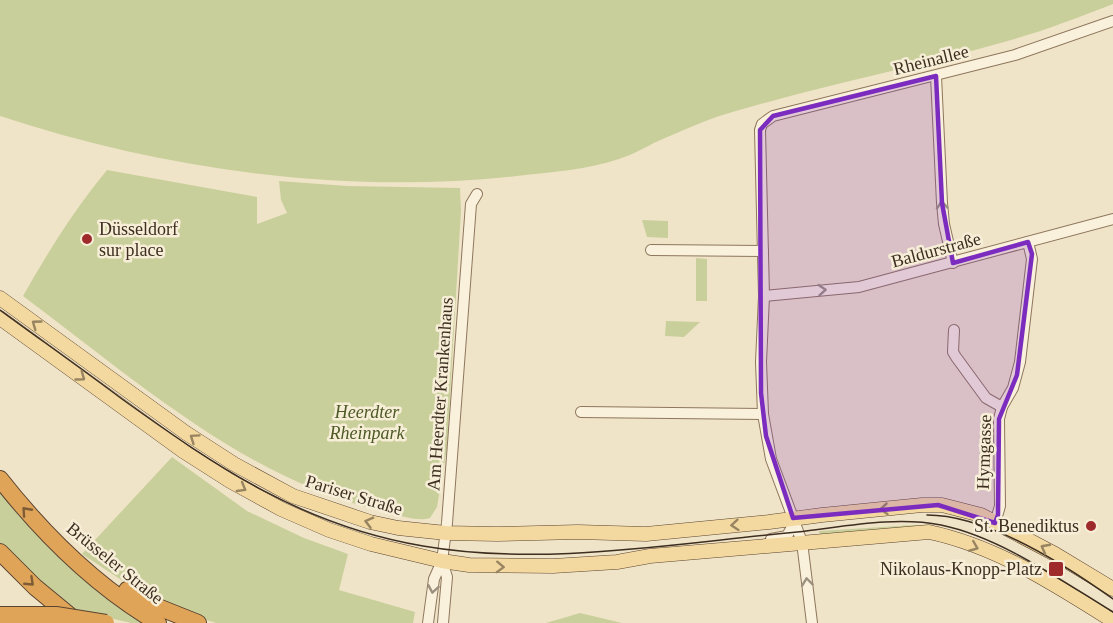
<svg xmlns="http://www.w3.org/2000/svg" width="1113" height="623" viewBox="0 0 1113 623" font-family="'Times New Roman',serif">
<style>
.green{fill:#c9cf9b}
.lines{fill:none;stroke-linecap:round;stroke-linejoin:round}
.minor-casing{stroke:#8d765c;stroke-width:12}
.major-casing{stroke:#5b4430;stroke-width:15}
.highway-casing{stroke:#5b4430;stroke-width:18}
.minor{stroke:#faf1dc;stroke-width:10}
.major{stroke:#f3d9a0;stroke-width:14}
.highway{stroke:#e0a458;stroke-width:16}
.tram{stroke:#3d2e20;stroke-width:1.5}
.highway-bridge-casing{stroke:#5b4430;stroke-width:18;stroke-linecap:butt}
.highway-bridge{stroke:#e0a458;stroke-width:16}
.oneway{stroke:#9c907e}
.oneway2{stroke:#988460}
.oneway3{stroke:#7e5d36}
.marked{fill:#7b2cbf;fill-opacity:0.2;stroke:#7b2cbf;stroke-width:4.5;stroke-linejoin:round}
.poi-dot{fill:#9e2a2b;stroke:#f7eed8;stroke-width:2}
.labels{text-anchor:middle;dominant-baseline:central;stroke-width:5;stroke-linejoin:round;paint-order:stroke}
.street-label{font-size:18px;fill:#3d2e20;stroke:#f7eed8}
.poi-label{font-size:18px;fill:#3d2e20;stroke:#f7eed8;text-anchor:end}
.park-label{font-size:18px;font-style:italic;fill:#4d5a26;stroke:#f7eed8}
</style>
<rect width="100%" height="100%" fill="#f0e4c8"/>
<g class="green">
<path d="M 0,0 L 1113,0 L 1113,4 C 1077,18 1041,32 1004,42 C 916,67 825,85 736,111 C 709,118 682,131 656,142 C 644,148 632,155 619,159 C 586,170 551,172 517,176 C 345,195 164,170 0,116 Z"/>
<path d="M 107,170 L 257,197 L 257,224 L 287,213 L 281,200 L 279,181 L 347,186 L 460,188 L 461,211 L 447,447 L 437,507 L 430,518 C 417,522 399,515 386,512 C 249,482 133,378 23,296 C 48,252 74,210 107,170 Z"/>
<path d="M 642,220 L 668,221 L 668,238 L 647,237 Z"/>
<path d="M 696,258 L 707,259 L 707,301 L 696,301 Z"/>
<path d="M 666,321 L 700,322 L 684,337 L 665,336 Z"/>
<path d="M 172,457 L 247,511 L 304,538 L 348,554 L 339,590 L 415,612 L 413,623 L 216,623 L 178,611 L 138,591 L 82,554 Z"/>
<path d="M 0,492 L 20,517 L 73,569 L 144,623 L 131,623 L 67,608 L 0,544 Z"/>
<path d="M 913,525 L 941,528 L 964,534 L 963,538 L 923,526 L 820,536 L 819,531 Z"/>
<path d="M 580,613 L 622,623 L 546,623 Z"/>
</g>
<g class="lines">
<defs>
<g id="minor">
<path d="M 936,76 L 942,203 L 944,224 L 953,263"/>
<path d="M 651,250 L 763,251"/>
<path d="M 764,296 L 859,287 L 1113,219"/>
<path d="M 954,330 L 953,352 L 956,357 L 986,398 L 1002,407"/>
<path d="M 581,412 L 763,414"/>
<path d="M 995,523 L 1000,506 L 999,419 L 1002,407 L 1013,388 L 1020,362 L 1032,259 L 1028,242"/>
<path d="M 771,539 L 787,536 L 792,527 L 793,519"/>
<path d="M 442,561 L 447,577 L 443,623"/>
<path d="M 428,623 L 434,579 L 442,561 L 447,523 L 471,204 L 477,194"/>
<path d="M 812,623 L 802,542 L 771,459 L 763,414 L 761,362 L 764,296 L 760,130 L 762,124 L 773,116 L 1015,55 L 1113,21"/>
</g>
<g id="major">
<path d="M 0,298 L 186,433 L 234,464 L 293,496 L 370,522 L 398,528 L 446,533 L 497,534 L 578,532 L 646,534 L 769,522 L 822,515 L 922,505 L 942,505 L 981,515 L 1055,554 L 1113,589"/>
<path d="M 0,318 L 183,451 L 230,481 L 281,509 L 329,530 L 371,544 L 442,561 L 469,565 L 553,566 L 617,562 L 650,556 L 929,532 C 996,546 1056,585 1113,621"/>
</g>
<g id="highway">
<path d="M 0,479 C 44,535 97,587 158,623"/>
<path d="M 0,552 L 35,587 L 75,620"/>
<path d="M 127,590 L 158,607 L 198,623"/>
</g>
</defs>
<use href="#minor" class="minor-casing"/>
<use href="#major" class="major-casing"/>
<use href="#highway" class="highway-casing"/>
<use href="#minor" class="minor"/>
<use href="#major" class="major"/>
<use href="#highway" class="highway"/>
<g class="tram">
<path d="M 0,310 C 41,340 82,369 122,399 C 218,468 304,526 423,546 C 543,567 676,543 797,532 C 843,527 894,516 941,525 C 1000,537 1062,581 1113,612"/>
<path d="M 927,515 C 988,515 1064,564 1113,599"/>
</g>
<defs>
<path id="highway-bridge" d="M 0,615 L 56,615 L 106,623"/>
</defs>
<use href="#highway-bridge" class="highway-bridge-casing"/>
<use href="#highway-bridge" class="highway-bridge"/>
</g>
<defs><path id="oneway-chevron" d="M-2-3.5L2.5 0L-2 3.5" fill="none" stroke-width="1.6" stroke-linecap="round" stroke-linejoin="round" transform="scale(1.5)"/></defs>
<g class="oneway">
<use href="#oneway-chevron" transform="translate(942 205) rotate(-94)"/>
<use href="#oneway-chevron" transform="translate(822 290) rotate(-5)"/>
<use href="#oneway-chevron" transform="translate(807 582) rotate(-97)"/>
<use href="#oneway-chevron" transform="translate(433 589) rotate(100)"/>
</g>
<g class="oneway2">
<use href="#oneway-chevron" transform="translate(36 324) rotate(-144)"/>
<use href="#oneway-chevron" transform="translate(81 377) rotate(36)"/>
<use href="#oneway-chevron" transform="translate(194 438) rotate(-145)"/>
<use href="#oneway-chevron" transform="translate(242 488) rotate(30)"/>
<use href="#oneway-chevron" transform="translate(884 509) rotate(175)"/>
<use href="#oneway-chevron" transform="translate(369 522) rotate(-165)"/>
<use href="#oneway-chevron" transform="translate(735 525) rotate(175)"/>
<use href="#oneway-chevron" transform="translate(974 547) rotate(22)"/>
<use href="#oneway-chevron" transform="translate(1045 548) rotate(-152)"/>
<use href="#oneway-chevron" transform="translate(500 567) rotate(2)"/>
</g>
<g class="oneway3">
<use href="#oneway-chevron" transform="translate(26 511) rotate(-132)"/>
<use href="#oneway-chevron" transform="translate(30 582) rotate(43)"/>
</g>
<path class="marked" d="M 936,76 L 942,203 L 953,263 L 1028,242 L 1032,254 L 1017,375 L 999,419 L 998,515 L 995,523 L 938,505 L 793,518 L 766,436 L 761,393 L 760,130 L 773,116 Z"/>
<g class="poi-dot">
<circle cx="87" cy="239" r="6"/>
<circle cx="1091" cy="526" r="6"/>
<rect x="1048" y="561" width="16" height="16" rx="3"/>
</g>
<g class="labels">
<g class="street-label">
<text transform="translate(931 60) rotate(-14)">Rheinallee</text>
<text transform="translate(936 250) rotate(-15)">Baldurstraße</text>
<text transform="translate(440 394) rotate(-86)">Am Heerdter Krankenhaus</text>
<text transform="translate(984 452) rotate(-88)">Hymgasse</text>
<text transform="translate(354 495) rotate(17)">Pariser Straße</text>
<text transform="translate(115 563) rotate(39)">Brüsseler Straße</text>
</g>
<g class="poi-label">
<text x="99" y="229" text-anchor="start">Düsseldorf<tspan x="99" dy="21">sur place</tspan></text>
<text x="1079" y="526">St. Benediktus</text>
<text x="1042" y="569">Nikolaus-Knopp-Platz</text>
</g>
<g class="park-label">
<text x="367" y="412">Heerdter<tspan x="367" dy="21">Rheinpark</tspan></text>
</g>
</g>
</svg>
